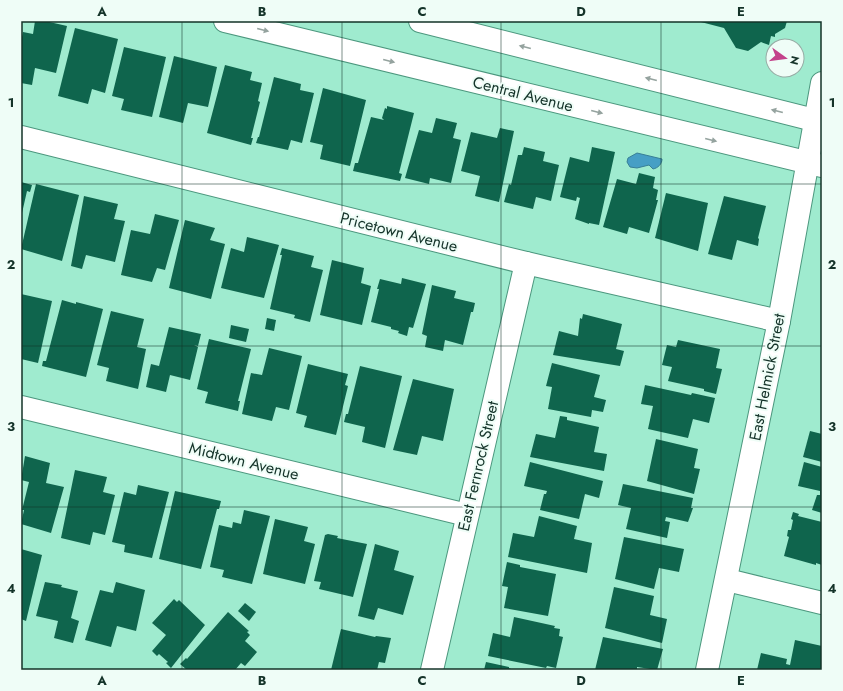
<svg xmlns="http://www.w3.org/2000/svg" width="843" height="691" viewBox="0 0 843 691" font-family="Jost,sans-serif">
<style>
.water{fill:#469fc5;stroke:#377f96}
.building{fill:#0f654d}
.lines{fill:none;stroke-linecap:round;stroke-linejoin:round}
.minor-casing{stroke:#4c977e;stroke-width:24}
.major-casing{stroke:#4c977e;stroke-width:24}
.minor{stroke:#fff;stroke-width:22}
.major{stroke:#fff;stroke-width:22}
.oneway{fill:#95a39f}
.grid{fill:none;stroke:#143329;stroke-width:1;stroke-opacity:0.55}
.labels{text-anchor:middle;dominant-baseline:central;stroke-width:4;stroke-linejoin:round;paint-order:stroke}
.street-label{font-size:16px;fill:#143329;stroke:#effdf7}
.neatline{fill:none;stroke:#143329;stroke-width:1.5}
.grid-label{font-size:13px;text-anchor:middle;font-weight:bold;fill:#143329}
</style>
<rect width="100%" height="100%" fill="#9febcf"/>
<path class="water" d="M 637,153 L 662,159 C 662,164 658,168 653,169 L 649,165 L 637,168 L 630,167 L 627,162 L 628,158 Z"/>
<g class="building">
<path d="M 35,21 L 45,21 L 67,26 L 56,73 L 35,68 L 32,85 L 21,83 L 21,42 L 23,32 L 33,34 Z"/>
<path d="M 697,21 L 787,21 L 785,28 L 775,34 L 775,37 L 771,36 L 769,45 L 761,42 L 748,51 L 736,48 L 724,28 Z"/>
<path d="M 75,28 L 118,39 L 105,93 L 92,89 L 88,104 L 58,96 Z"/>
<path d="M 124,47 L 166,57 L 152,117 L 121,110 L 124,99 L 112,96 Z"/>
<path d="M 174,56 L 217,67 L 208,107 L 188,103 L 183,123 L 159,117 Z"/>
<path d="M 225,65 L 252,72 L 250,80 L 262,83 L 258,101 L 260,102 L 251,138 L 253,138 L 251,145 L 207,133 Z"/>
<path d="M 274,77 L 301,84 L 300,90 L 314,93 L 302,143 L 291,140 L 288,150 L 256,143 L 258,137 L 259,137 Z"/>
<path d="M 323,88 L 366,100 L 350,166 L 320,159 L 323,145 L 310,142 Z"/>
<path d="M 387,106 L 414,113 L 399,173 L 402,174 L 400,181 L 353,171 L 355,163 L 358,163 L 371,117 L 384,120 L 382,118 L 385,108 L 387,109 Z"/>
<path d="M 436,118 L 457,123 L 453,138 L 461,140 L 451,183 L 430,178 L 429,184 L 405,178 L 419,130 L 432,133 Z"/>
<path d="M 500,128 L 514,131 L 499,202 L 475,196 L 480,176 L 461,171 L 471,132 L 497,138 Z"/>
<path d="M 524,147 L 545,152 L 543,161 L 559,165 L 551,201 L 536,197 L 533,209 L 504,202 L 509,184 L 511,185 L 518,155 L 522,155 Z"/>
<path d="M 592,147 L 615,152 L 599,225 L 589,223 L 589,224 L 575,219 L 580,198 L 577,197 L 576,201 L 560,197 L 570,157 L 589,162 Z"/>
<path d="M 639,173 L 655,177 L 653,188 L 658,190 L 656,200 L 658,200 L 649,233 L 629,227 L 627,234 L 603,227 L 617,179 L 636,184 Z"/>
<path d="M 21,182 L 32,185 L 30,192 L 27,191 L 22,213 Z"/>
<path d="M 36,184 L 79,195 L 62,261 L 21,249 Z"/>
<path d="M 666,193 L 708,203 L 698,251 L 655,238 Z"/>
<path d="M 84,196 L 118,204 L 114,219 L 125,221 L 115,262 L 86,255 L 82,269 L 71,266 Z"/>
<path d="M 724,196 L 766,206 L 758,238 L 759,239 L 758,246 L 737,240 L 732,260 L 708,254 Z"/>
<path d="M 155,214 L 179,220 L 165,270 L 157,268 L 152,282 L 121,275 L 131,230 L 150,234 Z"/>
<path d="M 185,220 L 215,228 L 210,240 L 225,244 L 211,299 L 169,288 Z"/>
<path d="M 247,237 L 279,245 L 264,298 L 221,288 L 231,248 L 244,252 Z"/>
<path d="M 282,248 L 314,256 L 311,267 L 323,270 L 310,322 L 294,318 L 295,315 L 270,309 L 282,255 L 280,255 Z"/>
<path d="M 332,260 L 364,268 L 361,283 L 371,286 L 362,325 L 320,315 Z"/>
<path d="M 402,278 L 426,284 L 413,328 L 409,327 L 407,336 L 398,333 L 399,331 L 391,329 L 391,327 L 371,322 L 379,289 L 377,289 L 380,279 L 401,284 Z"/>
<path d="M 432,285 L 456,291 L 454,298 L 475,303 L 473,312 L 471,312 L 463,345 L 445,340 L 443,351 L 425,347 L 427,336 L 422,334 Z"/>
<path d="M 21,294 L 52,301 L 38,363 L 21,359 Z"/>
<path d="M 62,300 L 76,304 L 76,302 L 103,309 L 86,377 L 42,366 L 43,361 L 46,361 Z"/>
<path d="M 111,311 L 144,319 L 137,347 L 146,349 L 138,389 L 106,381 L 109,368 L 97,365 Z"/>
<path d="M 583,314 L 622,324 L 616,349 L 624,351 L 620,366 L 553,355 L 559,331 L 578,336 L 580,318 L 582,319 Z"/>
<path d="M 267,318 L 276,320 L 274,331 L 265,329 Z"/>
<path d="M 231,325 L 249,329 L 246,342 L 229,338 Z"/>
<path d="M 169,327 L 201,334 L 198,346 L 194,345 L 198,347 L 190,380 L 170,375 L 166,392 L 146,387 L 151,364 L 159,366 Z"/>
<path d="M 209,339 L 251,349 L 238,401 L 240,401 L 238,411 L 205,403 L 208,392 L 197,389 Z"/>
<path d="M 678,340 L 720,349 L 716,368 L 722,369 L 716,394 L 704,391 L 704,389 L 668,381 L 672,367 L 662,365 L 667,345 L 676,347 Z"/>
<path d="M 269,348 L 302,356 L 289,410 L 276,407 L 272,421 L 242,414 L 251,373 L 262,375 Z"/>
<path d="M 552,363 L 600,375 L 594,397 L 606,400 L 603,412 L 592,410 L 591,417 L 548,409 L 552,387 L 546,386 Z"/>
<path d="M 308,364 L 348,374 L 345,385 L 348,386 L 336,435 L 304,427 L 307,416 L 296,413 Z"/>
<path d="M 360,366 L 402,376 L 385,448 L 362,442 L 365,427 L 344,422 L 346,414 L 348,414 Z"/>
<path d="M 413,379 L 454,389 L 443,441 L 422,436 L 417,455 L 393,450 Z"/>
<path d="M 645,385 L 691,395 L 692,393 L 715,398 L 709,423 L 693,419 L 688,438 L 648,429 L 653,406 L 641,404 Z"/>
<path d="M 560,416 L 567,417 L 567,420 L 599,427 L 594,452 L 607,454 L 604,471 L 530,457 L 536,434 L 555,438 Z"/>
<path d="M 810,431 L 822,434 L 822,462 L 803,457 Z"/>
<path d="M 656,439 L 698,449 L 694,468 L 700,469 L 694,494 L 647,481 Z"/>
<path d="M 25,456 L 50,463 L 46,483 L 64,487 L 51,533 L 21,524 L 24,510 L 22,510 L 29,482 L 21,480 Z"/>
<path d="M 530,462 L 603,481 L 599,498 L 585,494 L 579,519 L 540,510 L 544,494 L 546,494 L 547,491 L 524,486 Z"/>
<path d="M 804,462 L 822,467 L 822,513 L 812,510 L 817,495 L 820,495 L 820,491 L 798,486 Z"/>
<path d="M 75,470 L 107,477 L 103,492 L 115,495 L 105,535 L 93,532 L 90,545 L 61,538 Z"/>
<path d="M 623,484 L 693,498 L 691,508 L 693,508 L 688,522 L 666,517 L 665,521 L 670,522 L 667,538 L 626,529 L 631,508 L 618,505 Z"/>
<path d="M 138,485 L 169,492 L 152,558 L 124,552 L 125,545 L 112,542 L 124,492 L 136,495 Z"/>
<path d="M 175,491 L 221,501 L 219,509 L 217,509 L 201,569 L 159,559 Z"/>
<path d="M 244,510 L 270,516 L 252,584 L 222,577 L 224,570 L 210,567 L 219,525 L 232,528 L 233,522 L 241,524 Z"/>
<path d="M 793,512 L 799,514 L 798,516 L 822,522 L 822,565 L 816,563 L 816,565 L 784,556 L 789,537 L 787,536 L 788,530 L 791,530 L 793,520 L 791,519 Z"/>
<path d="M 539,516 L 577,526 L 574,539 L 592,543 L 587,573 L 508,557 L 513,533 L 534,537 Z"/>
<path d="M 275,519 L 308,527 L 304,541 L 315,544 L 305,584 L 263,574 Z"/>
<path d="M 328,534 L 338,536 L 337,538 L 367,544 L 353,597 L 319,589 L 321,582 L 314,581 L 325,535 Z"/>
<path d="M 624,537 L 684,549 L 679,572 L 659,568 L 654,589 L 615,579 Z"/>
<path d="M 375,544 L 399,551 L 394,570 L 414,576 L 403,615 L 378,608 L 374,620 L 358,616 Z"/>
<path d="M 21,549 L 42,555 L 26,621 L 21,619 Z"/>
<path d="M 507,562 L 520,565 L 520,567 L 556,574 L 548,616 L 504,608 L 508,587 L 502,586 Z"/>
<path d="M 45,582 L 62,585 L 61,587 L 78,591 L 71,618 L 79,621 L 73,643 L 54,638 L 58,621 L 36,616 Z"/>
<path d="M 116,582 L 145,590 L 136,631 L 117,626 L 111,647 L 85,640 L 100,590 L 113,593 Z"/>
<path d="M 614,587 L 654,596 L 650,615 L 667,619 L 662,643 L 605,628 Z"/>
<path d="M 174,599 L 177,602 L 179,600 L 205,625 L 171,668 L 166,663 L 168,662 L 159,654 L 157,656 L 152,651 L 166,635 L 152,623 Z"/>
<path d="M 245,603 L 256,612 L 249,621 L 238,611 Z"/>
<path d="M 228,612 L 249,631 L 247,632 L 250,635 L 245,641 L 257,652 L 245,666 L 241,663 L 235,670 L 187,670 L 180,664 L 186,658 L 187,659 Z"/>
<path d="M 514,617 L 555,626 L 554,628 L 560,629 L 559,636 L 563,637 L 556,668 L 547,666 L 546,668 L 488,656 L 493,633 L 510,637 Z"/>
<path d="M 341,629 L 375,637 L 376,636 L 391,638 L 385,663 L 379,662 L 377,670 L 331,670 Z"/>
<path d="M 603,637 L 663,649 L 657,670 L 637,667 L 637,670 L 595,670 Z"/>
<path d="M 795,640 L 822,646 L 822,670 L 757,670 L 761,653 L 787,659 L 786,664 L 790,665 Z"/>
<path d="M 486,662 L 509,667 L 509,668 L 513,670 L 484,670 Z"/>
</g>
<g class="lines">
<defs>
<g id="minor">
<path d="M 21,137 L 526,263 L 779,321"/>
<path d="M 21,407 L 467,515"/>
<path d="M 727,580 L 822,603"/>
<path d="M 432,670 L 526,263"/>
<path d="M 707,670 L 779,321 L 822,83"/>
</g>
<g id="major">
<path d="M 225,21 L 822,166"/>
<path d="M 420,21 L 822,122"/>
</g>
</defs>
<use href="#minor" class="minor-casing"/>
<use href="#major" class="major-casing"/>
<use href="#minor" class="minor"/>
<use href="#major" class="major"/>
</g>
<defs><path id="oneway-solid" d="M-6-.8H1V-3.2L6.5 0L1 3.2V.8H-6Z"/></defs>
<g class="oneway">
<use href="#oneway-solid" transform="translate(263 30) rotate(14)"/>
<use href="#oneway-solid" transform="translate(525 47) rotate(-166)"/>
<use href="#oneway-solid" transform="translate(389 61) rotate(14)"/>
<use href="#oneway-solid" transform="translate(651 79) rotate(-166)"/>
<use href="#oneway-solid" transform="translate(777 111) rotate(-166)"/>
<use href="#oneway-solid" transform="translate(597 112) rotate(14)"/>
<use href="#oneway-solid" transform="translate(711 140) rotate(14)"/>
</g>
<path class="grid" d="M 182,21 L 182,670M 342,21 L 342,670M 501,21 L 501,670M 661,21 L 661,670M 21,184 L 822,184M 21,346 L 822,346M 21,507 L 822,507"/>
<g class="labels">
<g class="street-label">
<text transform="translate(523 94) rotate(14)">Central Avenue</text>
<text transform="translate(399 232) rotate(14)">Pricetown Avenue</text>
<text transform="translate(767 377) rotate(-79)">East Helmick Street</text>
<text transform="translate(244 461) rotate(14)">Midtown Avenue</text>
<text transform="translate(478 466) rotate(-77)">East Fernrock Street</text>
</g>
</g>
<rect width="843" height="691" fill="none" stroke="#effdf7" stroke-width="44"/>
<g transform="translate(785 58) rotate(104)"><circle r="19" fill="#effdf7" stroke="#97aca5"/>
<path d="M0-3L7 15L0 10L-7 15Z" fill="#c3428b"/>
<text y="-6" font-size="11" font-weight="bold" text-anchor="middle" fill="#143329">N</text>
</g>
<rect x="22" y="22" width="799" height="647" class="neatline"/>
<g class="grid-label">
<text x="102" y="16">A</text>
<text x="262" y="16">B</text>
<text x="422" y="16">C</text>
<text x="581" y="16">D</text>
<text x="741" y="16">E</text>
<text x="11" y="107">1</text>
<text x="832" y="107">1</text>
<text x="11" y="269">2</text>
<text x="832" y="269">2</text>
<text x="11" y="431">3</text>
<text x="832" y="431">3</text>
<text x="11" y="593">4</text>
<text x="832" y="593">4</text>
<text x="102" y="685">A</text>
<text x="262" y="685">B</text>
<text x="422" y="685">C</text>
<text x="581" y="685">D</text>
<text x="741" y="685">E</text>
</g>
</svg>
